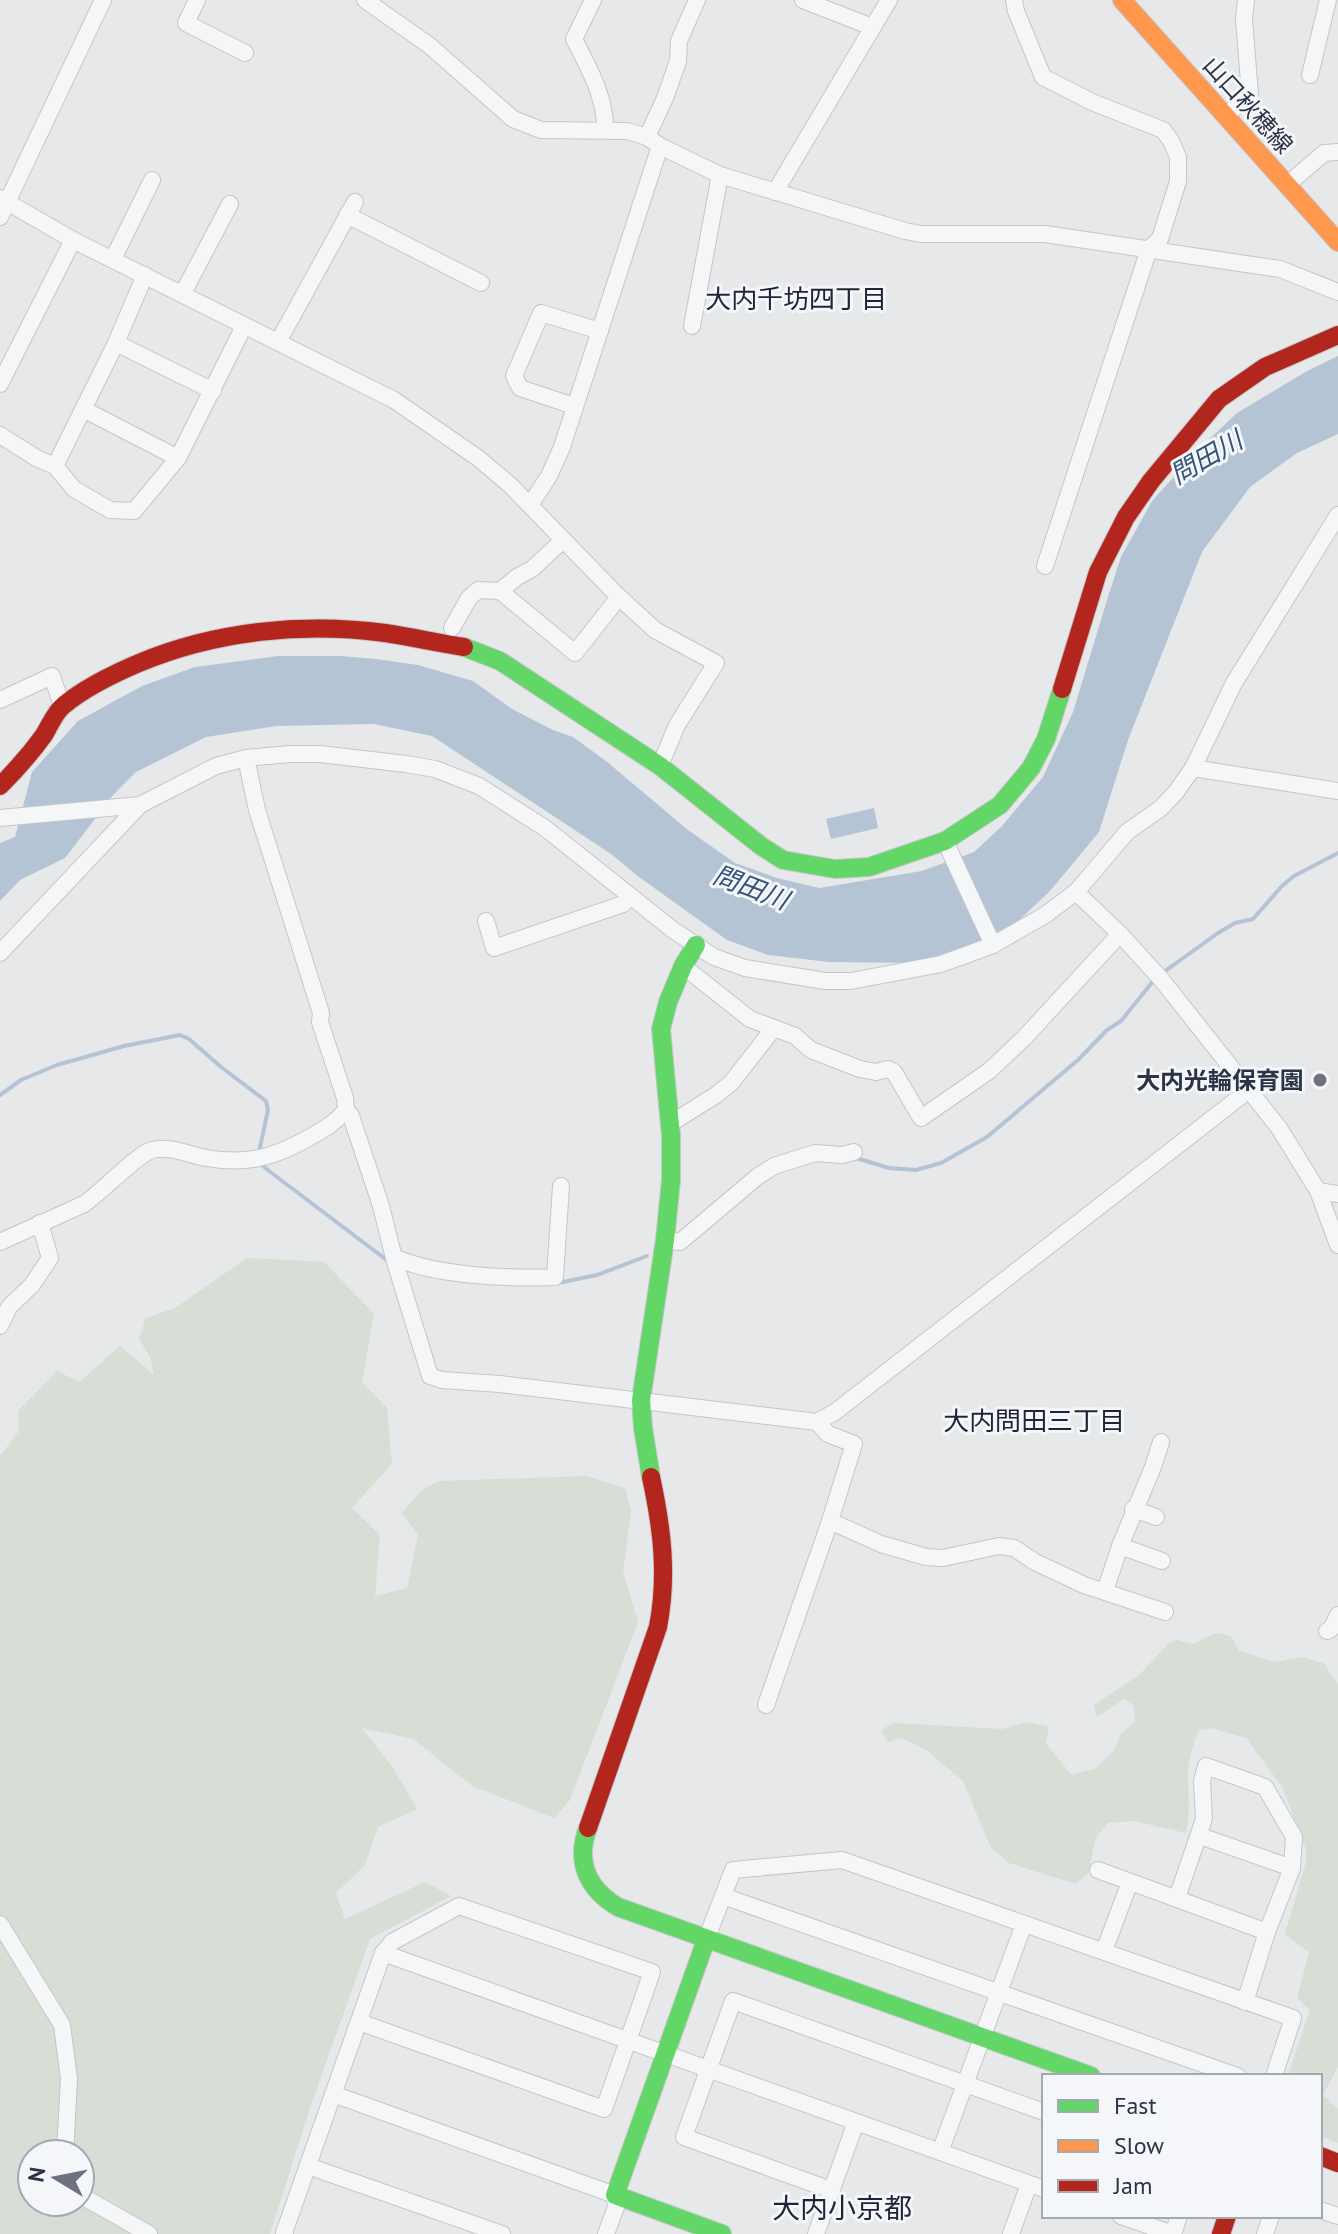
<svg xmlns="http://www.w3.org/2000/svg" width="1338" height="2234" viewBox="0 0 1338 2234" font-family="'PT Sans','Noto Sans JP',sans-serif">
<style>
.green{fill:#d6ded6;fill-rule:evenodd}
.water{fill:#b4c4d5}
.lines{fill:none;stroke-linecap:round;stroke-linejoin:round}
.stream{stroke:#b4c4d5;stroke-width:4}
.street-casing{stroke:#c4c6c8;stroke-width:18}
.fast-casing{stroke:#c4c6c8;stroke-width:20}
.slow-casing{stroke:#c4c6c8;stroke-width:20}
.jam-casing{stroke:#c4c6c8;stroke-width:20}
.street{stroke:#f5f6f7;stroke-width:16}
.fast{stroke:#63d668;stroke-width:18}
.slow{stroke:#ff974d;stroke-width:18}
.jam{stroke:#b3261e;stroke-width:18}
.poi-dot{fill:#6c737f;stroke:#f4f6f9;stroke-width:3}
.labels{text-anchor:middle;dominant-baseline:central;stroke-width:6;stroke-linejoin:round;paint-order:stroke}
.street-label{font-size:24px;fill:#2b3445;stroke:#f4f6f9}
.poi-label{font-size:24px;font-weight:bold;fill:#2b3445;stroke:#f4f6f9;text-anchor:end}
.neighbourhood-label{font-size:26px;fill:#1d2536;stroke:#f4f6f9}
.water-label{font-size:26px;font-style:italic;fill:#34527a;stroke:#f4f6f9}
.quarter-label{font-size:28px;fill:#1d2536;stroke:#f4f6f9}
</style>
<rect width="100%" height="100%" fill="#e6e8ea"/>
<g class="green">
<path d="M 247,1258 L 324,1262 L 374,1314 L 362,1382 L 387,1408 L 392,1464 L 352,1508 L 380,1535 L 375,1596 L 407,1588 L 418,1535 L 402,1513 L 421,1491 L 438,1481 L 587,1476 L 625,1488 L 631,1511 L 623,1572 L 638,1622 L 570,1800 L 554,1818 L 472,1786 L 413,1739 L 362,1728 L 393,1768 L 417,1809 L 378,1827 L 365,1865 L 336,1893 L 345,1919 L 425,1882 L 451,1896 L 370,1939 L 311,2105 L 270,2234 L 0,2234 L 0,1456 L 19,1431 L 18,1411 L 57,1371 L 79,1382 L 120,1346 L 154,1375 L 150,1357 L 139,1339 L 146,1318 L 175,1308 ZM 32,2154 L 80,2154 L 80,2202 L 32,2202 Z"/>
<path d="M 1215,1633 L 1231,1636 L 1239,1651 L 1276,1662 L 1303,1657 L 1325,1664 L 1331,1675 L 1338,1683 L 1338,2067 L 1323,2095 L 1338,2109 L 1338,2143 L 1320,2136 L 1320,2076 L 1288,2076 L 1310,2010 L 1297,1998 L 1309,1952 L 1285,1934 L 1306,1862 L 1306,1849 L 1283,1788 L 1246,1738 L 1211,1728 L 1199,1730 C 1193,1744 1189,1758 1188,1774 C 1188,1797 1191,1810 1186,1833 L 1134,1821 L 1108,1823 L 1096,1837 L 1088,1873 L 1076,1884 L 1009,1863 L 991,1848 L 963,1781 L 926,1750 L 902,1738 L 887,1742 L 881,1730 L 894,1723 L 1002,1729 L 1026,1722 L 1049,1727 L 1046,1744 L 1072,1775 L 1096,1768 L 1115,1749 L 1120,1735 L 1135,1721 L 1134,1706 L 1124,1699 L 1097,1717 L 1094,1705 L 1139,1675 L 1169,1643 L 1177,1640 L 1194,1644 Z"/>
</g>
<g class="water">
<path d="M 1338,356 L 1338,434 L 1297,453 L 1250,487 L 1202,552 L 1128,740 L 1099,832 L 1050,891 L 1016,923 L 980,943 L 920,963 L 829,962 L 768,955 L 727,940 L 639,877 L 611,854 L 432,736 L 374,724 L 277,726 L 206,737 L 136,772 L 114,794 L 65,858 L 20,880 L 0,901 L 0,843 L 15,837 L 32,772 L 78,721 L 142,686 L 195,667 L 278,656 L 340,656 L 376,659 L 418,665 L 473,681 L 512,709 L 553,730 L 573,737 L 606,761 L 688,830 L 735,863 L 777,878 L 819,888 L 922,871 L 974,852 L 1002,826 L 1043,777 L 1073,712 L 1107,600 L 1121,557 L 1152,501 L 1201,447 L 1237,413 L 1307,371 Z"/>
<path d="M 874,808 L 878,828 L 831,839 L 826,819 Z"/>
</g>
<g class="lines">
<g class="stream">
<path d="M 1161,974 L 1218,933 L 1235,923 L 1253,919 L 1282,886 L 1294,876 L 1338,853"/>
<path d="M 0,1095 L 21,1080 L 57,1065 L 124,1046 L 180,1035 L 189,1039 L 221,1067 L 266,1101 L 268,1110 L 259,1152"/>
<path d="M 856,1158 L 889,1168 L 916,1170 L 941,1163 L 987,1137 L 1078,1060 L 1107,1030 L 1121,1021 L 1154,980"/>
<path d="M 261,1161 L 261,1164 L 269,1171 L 388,1261"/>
<path d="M 558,1283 L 597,1275 L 647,1256"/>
</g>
<defs>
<g id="street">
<path d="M 197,0 L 186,23 L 245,53"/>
<path d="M 365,0 L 430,46 L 513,119 L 541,130 L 627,131 L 647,137 L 660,146 L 720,175 L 905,231 L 921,234 L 1045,234 L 1280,269 L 1338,292"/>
<path d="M 593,0 L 574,39 C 588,67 606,97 605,130"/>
<path d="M 803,0 L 872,27"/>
<path d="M 1014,0 L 1016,11 L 1043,77 L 1092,102 L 1163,130 L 1171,141 L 1178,157 L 1178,181 L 1160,239 L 1149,249 L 1045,566"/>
<path d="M 1310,75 L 1328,0"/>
<path d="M 1225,116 L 1250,95 L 1244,19 L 1246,0"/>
<path d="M 647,137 L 665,98 L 678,61 L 679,41 L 697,0"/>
<path d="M 1287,185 L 1324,153 L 1338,152"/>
<path d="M 775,192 L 889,0"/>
<path d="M 0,198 L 73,240 L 394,400 L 478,458 L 510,485 L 619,597 L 655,630 L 716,663 L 677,725 L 660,766"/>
<path d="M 347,215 L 481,283"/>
<path d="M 0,217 L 103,0"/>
<path d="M 113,259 L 152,180"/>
<path d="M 183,293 L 230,204"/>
<path d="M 692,326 L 720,175"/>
<path d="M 278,342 L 355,202"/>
<path d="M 116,343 L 213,391"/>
<path d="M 0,384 L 73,240"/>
<path d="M 574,406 L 520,388 L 514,376 L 541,313 L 600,331"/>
<path d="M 83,409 L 178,458"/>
<path d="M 0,435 L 38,459 L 55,466 L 74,489 L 110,510 L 134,511 L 178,458 L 244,326"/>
<path d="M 55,466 L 116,343 L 145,275"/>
<path d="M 530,505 L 549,476 L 562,447 L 660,146"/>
<path d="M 500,591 L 575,653 L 619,597"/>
<path d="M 452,628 L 469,598 L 478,590 L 500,591 L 517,577 L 532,569 L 563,540"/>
<path d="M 0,700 L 52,676 L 62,706"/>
<path d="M 246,758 L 257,810 L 321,1013 L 320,1022 L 345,1098 L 346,1110 L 351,1116 L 381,1206 L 395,1262 L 430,1376 L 442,1380 L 500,1384 L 817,1422 L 835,1412 L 1249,1090"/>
<path d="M 1193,768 L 1338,791"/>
<path d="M 0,818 L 140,805 L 216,766 L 246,758 L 290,754 L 320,754 L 406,764 L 435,769 L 479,786 L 545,828 L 673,930 L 714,957 L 745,968 L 825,981 L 851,981 L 941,964 L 993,945 L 1045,915 L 1076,892 L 1127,832 L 1161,808 L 1176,792 L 1193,768 L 1234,683 L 1338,515"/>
<path d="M 945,841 L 993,945"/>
<path d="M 1076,892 L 1120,934 L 1161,979 L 1279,1128 L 1318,1191 L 1338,1245"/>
<path d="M 486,921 L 494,948 L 623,904 L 630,897"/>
<path d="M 0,953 L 140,805"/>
<path d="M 683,966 L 750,1019 L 795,1036 L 811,1050 L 860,1069 L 876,1072 L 888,1069 L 894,1072 L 921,1118 L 989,1071 L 1024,1038 L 1120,934"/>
<path d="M 669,1121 L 676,1120 L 716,1095 L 731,1083 L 774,1028"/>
<path d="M 1318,1191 L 1338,1194"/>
<path d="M 665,1240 L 680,1242 L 757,1177 L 774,1166 L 815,1153 L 842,1155 L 854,1152"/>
<path d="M 0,1242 L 84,1204 C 102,1192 136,1155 152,1150 C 168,1145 190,1155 206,1158 C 248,1165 276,1157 312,1136 C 326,1128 336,1122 346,1110"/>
<path d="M 394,1257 C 435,1276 509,1279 555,1277 L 561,1186"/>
<path d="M 0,1326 L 9,1307 L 32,1285 L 50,1258 L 40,1223"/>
<path d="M 1133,1509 L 1156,1517"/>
<path d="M 830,1521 L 881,1544 L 926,1557 L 943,1558 L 999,1546 L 1014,1548 L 1035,1562 L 1084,1585 L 1165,1612"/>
<path d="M 1120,1546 L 1162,1561"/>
<path d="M 1105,1591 L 1120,1546 L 1153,1467 L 1161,1442"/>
<path d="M 1327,1631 L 1331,1629 L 1338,1615"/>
<path d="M 766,1705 L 830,1521 L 854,1444 L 828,1434 L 817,1422"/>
<path d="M 1200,1836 L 1292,1868"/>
<path d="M 1098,1870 L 1267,1932"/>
<path d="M 723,1896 L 1237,2076"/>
<path d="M 1177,1898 L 1204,1819 L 1202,1781 L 1206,1766 L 1265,1787 L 1294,1837 L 1292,1868 L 1267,1932 L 1245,2002"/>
<path d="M 0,1924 L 62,2025 L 69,2079 L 65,2154"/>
<path d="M 706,1940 L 733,1870 L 842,1860 L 1293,2018 L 1274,2076"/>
<path d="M 1104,1951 L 1130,1882"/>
<path d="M 383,1953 L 1044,2189"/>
<path d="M 333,2094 L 615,2195 L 616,2207 L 606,2234"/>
<path d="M 940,2152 L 1024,1924"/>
<path d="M 308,2166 L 502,2234"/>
<path d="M 831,2190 L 684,2137 L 733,2001 L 1044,2112"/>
<path d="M 80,2195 L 149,2234"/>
<path d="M 1320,2210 L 1338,2216"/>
<path d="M 1121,2216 L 1173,2234"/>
<path d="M 285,2234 L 284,2233 L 383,1953 L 392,1942 L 459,1906 L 652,1972 L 604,2109 L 359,2022"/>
<path d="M 816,2234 L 856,2122"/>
<path d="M 1011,2234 L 1029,2184"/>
<path d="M 1173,2234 L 1179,2216"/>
<path d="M 1265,2234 L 1271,2216"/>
</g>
<g id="fast">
<path d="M 464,647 L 500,661 L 660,766 L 761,846 L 783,860 L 835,869 L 869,867 L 945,841 L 1000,805 L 1031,768 L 1046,739 L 1062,689"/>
<path d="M 651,1477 L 643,1428 L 641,1400 L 665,1240 L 671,1180 L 671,1136 L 661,1029 L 668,1002 L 683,966 L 696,945"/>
<path d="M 588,1828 C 575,1862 588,1889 618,1907 L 1091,2076"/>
<path d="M 706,1940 L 615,2195 L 722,2234"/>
</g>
<path id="slow" d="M 1122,0 L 1338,242"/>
<g id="jam">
<path d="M 1062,689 L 1098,572 L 1126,517 L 1151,481 L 1219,399 L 1265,367 L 1338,335"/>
<path d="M 0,786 C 16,770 31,753 44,735 C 50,725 55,712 64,705 C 86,687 113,674 139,663 C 215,631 303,622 385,633 C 412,637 438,643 464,647"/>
<path d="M 588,1828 L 658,1627 C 668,1575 662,1528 651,1477"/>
<path d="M 1320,2156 L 1338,2163"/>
<path d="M 1221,2234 L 1227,2216"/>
</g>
</defs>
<use href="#street" class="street-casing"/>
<use href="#fast" class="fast-casing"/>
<use href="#slow" class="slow-casing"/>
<use href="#jam" class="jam-casing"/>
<use href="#street" class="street"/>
<use href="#fast" class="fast"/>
<use href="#slow" class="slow"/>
<use href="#jam" class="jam"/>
</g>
<circle class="poi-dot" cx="1320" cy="1080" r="8"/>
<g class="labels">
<g class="street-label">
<text transform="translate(1248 105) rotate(48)">山口秋穂線</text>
</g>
<g class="poi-label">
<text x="1304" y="1080">大内光輪保育園</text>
</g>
<g class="neighbourhood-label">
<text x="796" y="298">大内千坊四丁目</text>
<text x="1034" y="1420">大内問田三丁目</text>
</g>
<g class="water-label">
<text transform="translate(1206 457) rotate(-30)">問田川</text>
<text transform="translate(751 887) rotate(21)">問田川</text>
</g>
<g class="quarter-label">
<text x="842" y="2207">大内小京都</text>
</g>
</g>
<rect x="1042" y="2074" width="280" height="144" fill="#f4f6f9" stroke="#a4a8b1" stroke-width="2"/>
<rect x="1058" y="2100" width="40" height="12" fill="#63d668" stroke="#a4a8b1" stroke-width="2"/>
<text x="1114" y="2114" font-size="24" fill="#2b3445">Fast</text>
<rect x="1058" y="2140" width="40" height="12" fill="#ff974d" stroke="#a4a8b1" stroke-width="2"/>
<text x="1114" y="2154" font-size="24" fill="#2b3445">Slow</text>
<rect x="1058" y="2180" width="40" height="12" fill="#b3261e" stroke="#a4a8b1" stroke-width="2"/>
<text x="1114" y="2194" font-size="24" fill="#2b3445">Jam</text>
<g transform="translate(56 2178) rotate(280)"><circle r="38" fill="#f4f6f9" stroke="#a4a8b1" stroke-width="2"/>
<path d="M0-6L14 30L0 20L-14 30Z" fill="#6c737f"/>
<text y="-12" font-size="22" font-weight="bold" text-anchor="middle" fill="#2b3445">N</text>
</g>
</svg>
